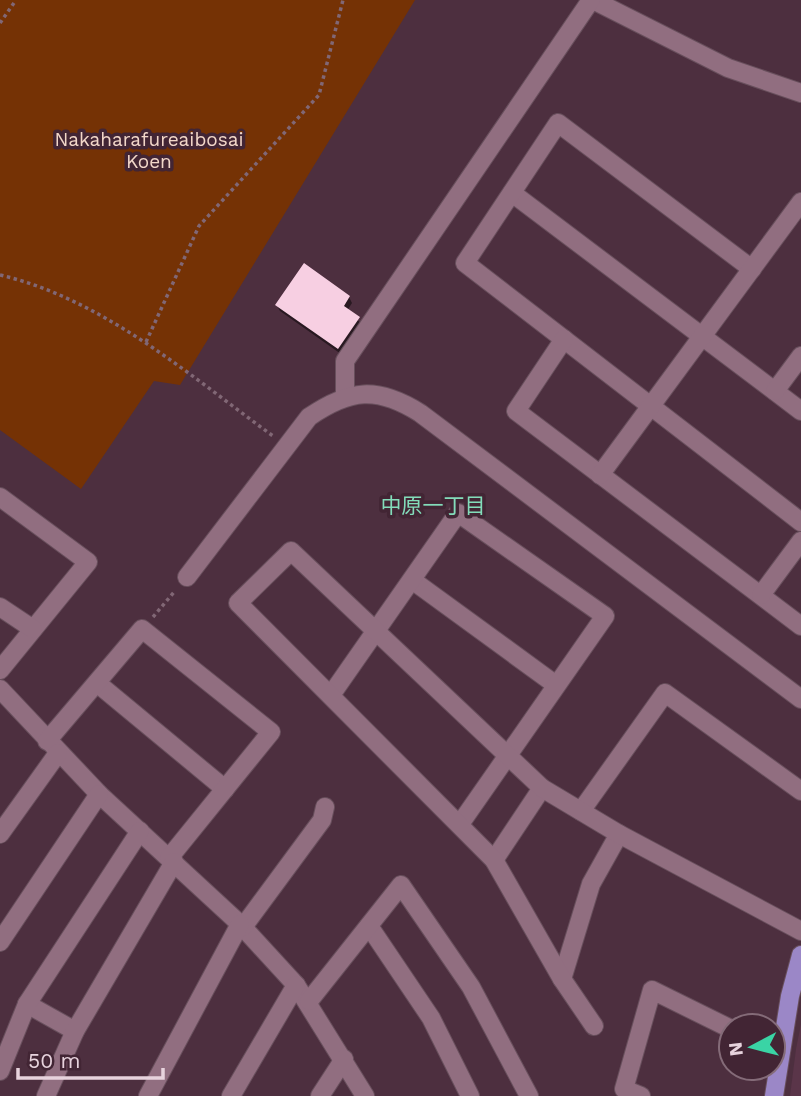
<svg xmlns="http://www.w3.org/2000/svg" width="801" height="1096" viewBox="0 0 801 1096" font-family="'Work Sans','Noto Sans JP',sans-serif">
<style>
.built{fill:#5a3549}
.green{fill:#753205}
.shadow{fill:#0007}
.building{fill:#f7cfe2}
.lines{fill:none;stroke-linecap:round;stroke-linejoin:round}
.minor-casing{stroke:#684f5c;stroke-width:20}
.major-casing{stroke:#684f5c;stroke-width:20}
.path{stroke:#816775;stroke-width:3.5;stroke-dasharray:3.5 3.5;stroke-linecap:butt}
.minor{stroke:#916e80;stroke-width:18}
.major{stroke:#9b87c7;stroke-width:18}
.labels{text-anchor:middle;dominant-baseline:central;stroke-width:7;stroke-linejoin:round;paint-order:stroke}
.park-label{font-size:19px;fill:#f2d7c9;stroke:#422534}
.neighbourhood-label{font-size:21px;fill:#83dcba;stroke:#422534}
</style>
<rect width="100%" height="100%" fill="#4d2f3f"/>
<path class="built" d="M 801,1024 L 801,1096 L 790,1096 L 796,1049 Z"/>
<path class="green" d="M 0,0 L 415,0 L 180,385 L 154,381 L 81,489 L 0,430 Z"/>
<path class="shadow" d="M 349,297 L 352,303 L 347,311 L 362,324 L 341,354 L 280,311 L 277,306 Z"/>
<path class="building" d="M 304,263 L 350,296 L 344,306 L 360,317 L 338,349 L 275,305 Z"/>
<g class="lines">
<defs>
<g id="minor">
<path d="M 593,0 L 728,68 L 801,93"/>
<path d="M 512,193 L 801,411"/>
<path d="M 752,269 L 558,123 L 465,263 L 801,522"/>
<path d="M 564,339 L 516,411 L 801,626"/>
<path d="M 775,391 L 801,356"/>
<path d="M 345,397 L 345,361 L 591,0"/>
<path d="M 600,475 L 801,202"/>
<path d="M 0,497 L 88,562 L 0,670"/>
<path d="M 187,577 L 309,417 C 350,389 377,386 420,413 L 801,699"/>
<path d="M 412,580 L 556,685"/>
<path d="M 761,595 L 801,541"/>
<path d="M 0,607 L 33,629"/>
<path d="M 97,683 L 225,789"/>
<path d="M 0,689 L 99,794 L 240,924 L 296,985 L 365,1096"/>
<path d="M 331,695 L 458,513 L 605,616 L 460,824"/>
<path d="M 47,741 L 142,629 L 271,732 L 169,858"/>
<path d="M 581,811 L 665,693 L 801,791"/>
<path d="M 0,834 L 58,753"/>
<path d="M 494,860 L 542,788"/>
<path d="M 369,926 L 431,1018 L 470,1096"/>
<path d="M 243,927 L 322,820 L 325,807"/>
<path d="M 0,942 L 99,794"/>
<path d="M 562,979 L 591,884 L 619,834"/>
<path d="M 309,1001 L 401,885 L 471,987 L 529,1096"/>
<path d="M 27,1004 L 75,1031"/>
<path d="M 594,1026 L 562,979 L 494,860 L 238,603 L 291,551 L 542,788 L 619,834 L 801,931"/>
<path d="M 0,1071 L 27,1004 L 140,831"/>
<path d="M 46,1096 L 75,1031 L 174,862"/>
<path d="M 148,1096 L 240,924"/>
<path d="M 231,1096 L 296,985"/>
<path d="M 320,1096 L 344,1059"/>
<path d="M 641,1096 L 624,1089 L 652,990 L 731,1029"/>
</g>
<path id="major" d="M 774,1096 L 790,996 L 801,955"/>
</defs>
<use href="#minor" class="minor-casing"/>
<use href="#major" class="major-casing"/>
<g class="path">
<path d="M 0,23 L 16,0"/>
<path d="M 0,275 C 103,299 189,375 273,436"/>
<path d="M 146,342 L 199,226 L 319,95 L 343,0"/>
<path d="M 153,617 L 175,591"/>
</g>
<use href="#minor" class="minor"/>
<use href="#major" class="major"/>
</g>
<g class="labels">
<g class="park-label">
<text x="149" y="139">Nakaharafureaibosai<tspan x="149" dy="22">Koen</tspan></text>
</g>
<g class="neighbourhood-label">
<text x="433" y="505">中原一丁目</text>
</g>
</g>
<g transform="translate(752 1047) rotate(263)"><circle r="33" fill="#422534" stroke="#846b78" stroke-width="2"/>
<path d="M0-5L12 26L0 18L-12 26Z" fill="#3ad4a5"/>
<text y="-10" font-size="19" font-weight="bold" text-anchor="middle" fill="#e7d3dd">N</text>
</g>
<path d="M18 1068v10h145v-10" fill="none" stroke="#e7d3dd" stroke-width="3.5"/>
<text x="28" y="1068" font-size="21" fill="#e7d3dd" stroke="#422534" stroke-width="5" paint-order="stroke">50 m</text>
</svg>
